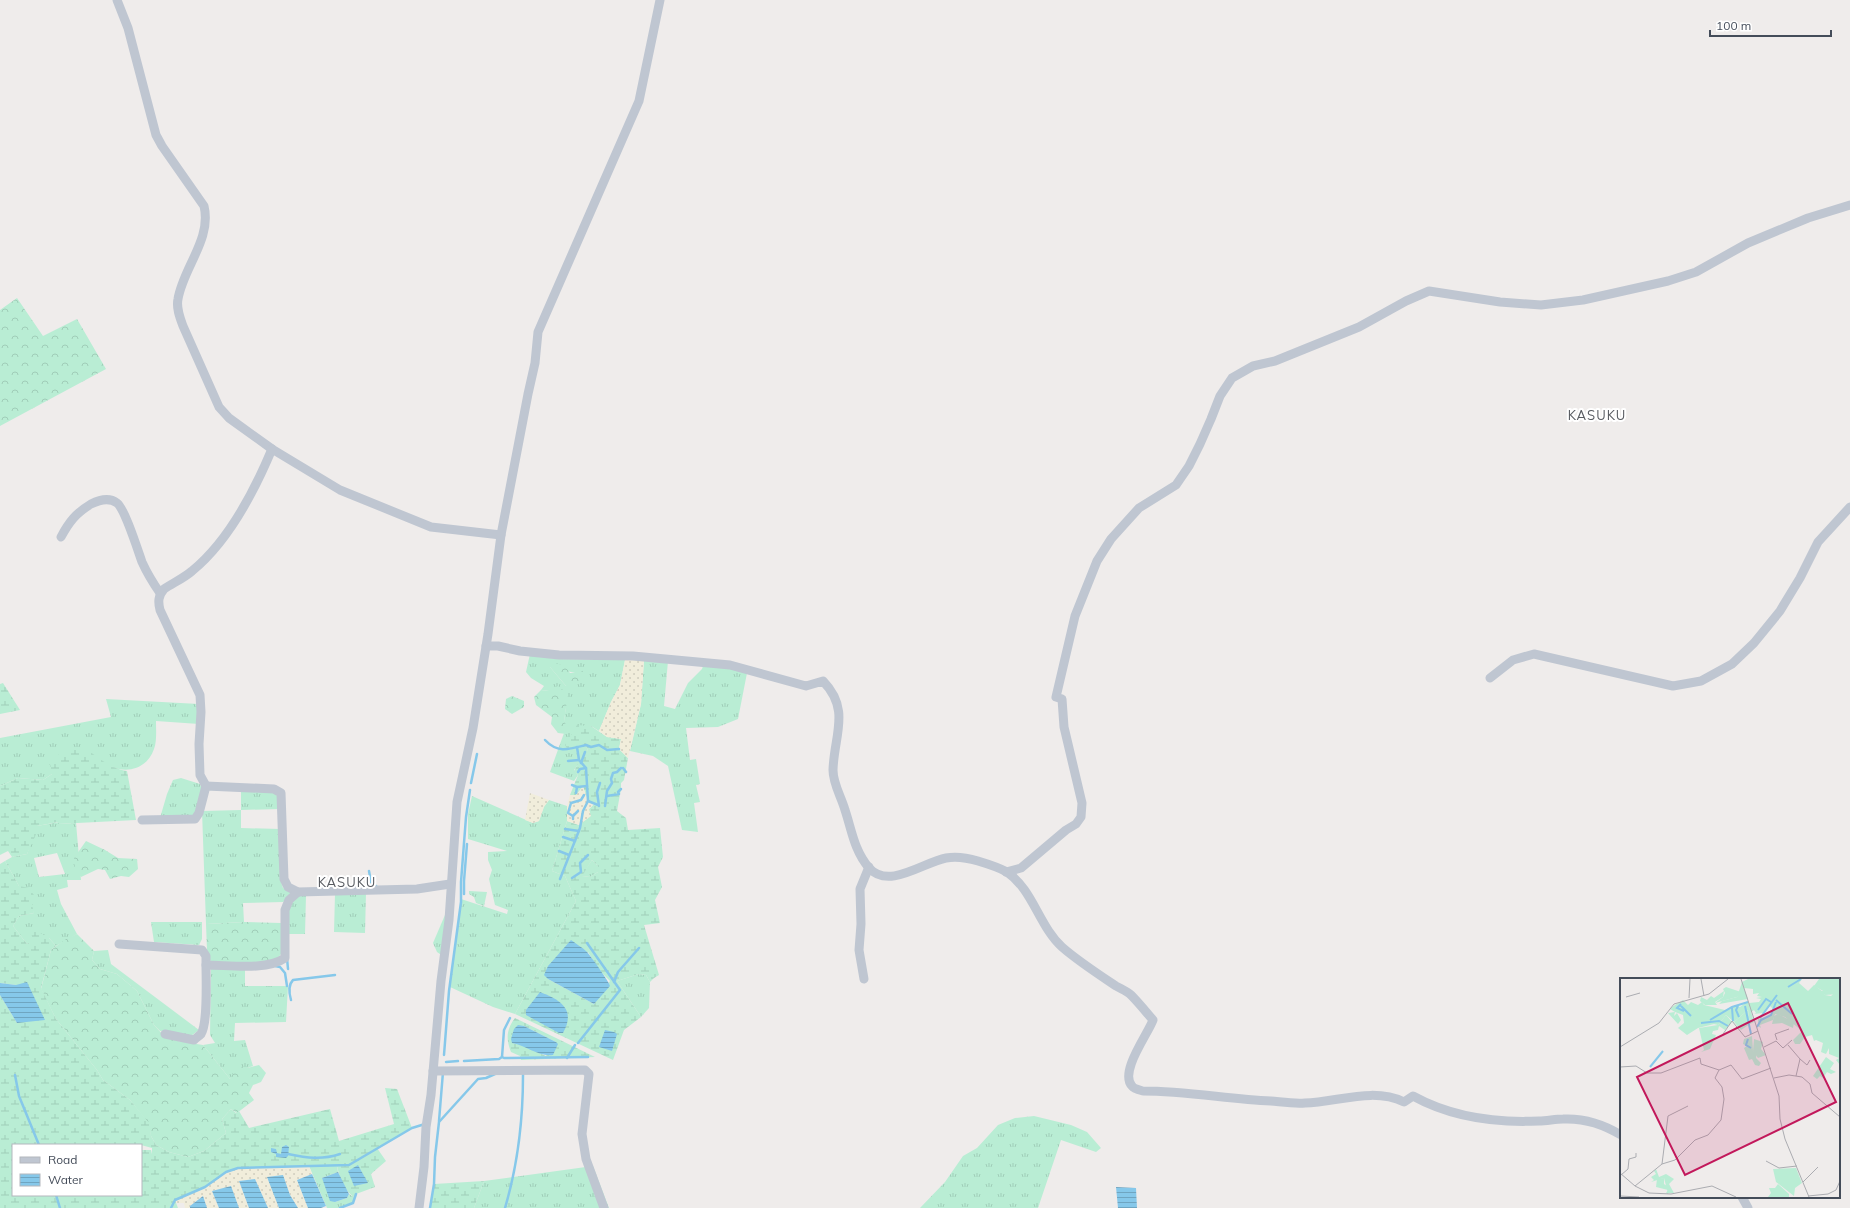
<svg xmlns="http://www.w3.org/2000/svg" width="1850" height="1208" viewBox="0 0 1850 1208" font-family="Mulish,sans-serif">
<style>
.grass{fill:url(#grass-tufts);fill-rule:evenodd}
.forest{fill:url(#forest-crowns)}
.wetland{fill:url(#wetland-marsh);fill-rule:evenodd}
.sand{fill:url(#sand-dots)}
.water{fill:url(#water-rules)}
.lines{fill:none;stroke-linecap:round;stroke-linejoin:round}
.stream{stroke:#86c8ea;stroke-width:2.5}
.minor{stroke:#bfc6d1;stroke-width:9}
.labels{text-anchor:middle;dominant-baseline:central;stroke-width:4;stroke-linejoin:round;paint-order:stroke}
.quarter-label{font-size:13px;letter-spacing:1px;fill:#585b61;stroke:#fff}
.inset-river{fill:none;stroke:#86c8ea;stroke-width:2}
.inset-road{fill:none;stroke:#abacb1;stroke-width:1}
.view{fill:#c2185b;fill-opacity:0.15;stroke:#c2185b;stroke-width:2}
.inset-edge{fill:none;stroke:#444c59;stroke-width:2}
</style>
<defs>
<pattern id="grass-tufts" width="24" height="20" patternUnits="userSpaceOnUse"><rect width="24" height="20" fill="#b9edd4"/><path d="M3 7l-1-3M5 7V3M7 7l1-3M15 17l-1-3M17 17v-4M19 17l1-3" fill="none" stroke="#a0cdb8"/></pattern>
<pattern id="forest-crowns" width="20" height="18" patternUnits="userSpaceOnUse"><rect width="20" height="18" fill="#b9edd4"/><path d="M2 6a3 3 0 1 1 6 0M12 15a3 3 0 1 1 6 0" fill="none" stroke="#a0cdb8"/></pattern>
<pattern id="wetland-marsh" width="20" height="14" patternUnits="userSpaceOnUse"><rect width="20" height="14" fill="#b9edd4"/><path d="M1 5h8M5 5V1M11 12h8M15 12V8" fill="none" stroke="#a0cdb8"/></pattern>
<pattern id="sand-dots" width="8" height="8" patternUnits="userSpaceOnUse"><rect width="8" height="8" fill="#f1eddb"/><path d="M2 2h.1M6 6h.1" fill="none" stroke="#d0cdbe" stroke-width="1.8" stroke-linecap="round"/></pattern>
<pattern id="water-rules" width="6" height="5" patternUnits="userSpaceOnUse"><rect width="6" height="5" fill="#86c8ea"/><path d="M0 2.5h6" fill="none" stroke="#6fa5c1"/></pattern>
</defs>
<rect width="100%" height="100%" fill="#efeceb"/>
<g class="grass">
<path d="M 530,654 L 555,659 L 625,660 L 620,685 L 611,702 L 599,731 L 591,726 L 568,750 L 586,745 L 588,751 L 574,770 L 578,775 L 574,781 L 550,772 L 564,733 L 566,734 L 564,721 L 566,706 L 549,691 L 541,690 L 544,686 L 531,678 L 526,672 ZM 550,667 L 575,673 L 566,686 Z"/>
<path d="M 644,660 L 668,661 L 664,706 L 675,709 L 688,683 L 702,669 L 703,666 L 729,668 L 747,673 L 738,719 L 718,727 L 686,728 L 690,760 L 696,759 L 700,784 L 696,785 L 700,802 L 694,803 L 698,832 L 682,830 L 668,766 L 653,756 L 630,751 L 641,704 Z"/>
<path d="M 106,699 L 199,704 L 199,724 L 156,721 C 156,729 157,742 154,749 C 147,769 127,774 110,766 L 52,774 L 43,780 L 18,778 L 0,786 L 0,738 L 111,717 Z"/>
<path d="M 181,778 L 200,784 L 202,789 L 194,816 L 160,818 L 167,794 L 173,780 Z"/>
<path d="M 241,790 L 276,792 L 280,809 L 241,810 L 241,828 L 280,829 L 280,879 L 283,888 L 293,893 L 283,902 L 243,903 L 244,922 L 206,924 L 202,811 L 241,810 Z"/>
<path d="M 472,796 L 533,823 L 539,821 L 544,806 L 549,800 L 567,806 L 567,821 L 552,871 L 565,876 L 576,901 L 515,1014 L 493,1007 L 450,987 L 461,899 L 507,914 L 508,910 L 495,905 L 489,879 L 492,870 L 488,860 L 488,852 L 507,851 L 468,839 L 468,814 Z"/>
<path d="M 59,822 L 59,824 L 76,823 L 81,880 L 67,880 L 68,887 L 57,890 L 61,904 L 77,934 L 56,946 L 49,938 L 27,944 L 13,926 L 19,916 L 34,913 L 5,861 L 12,857 L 27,854 L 37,826 ZM 57,853 L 65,874 L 39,877 L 34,858 Z"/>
<path d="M 592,860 L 598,866 L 598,872 L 590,877 L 581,876 Z"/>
<path d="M 469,891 L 487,892 L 484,906 L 476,903 L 474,897 L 469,894 Z"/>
<path d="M 366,893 L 365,933 L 334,932 L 335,894 Z"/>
<path d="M 298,896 L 306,896 L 305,934 L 288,934 C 288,919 285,906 298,896 Z"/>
<path d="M 445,915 L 447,959 L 437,952 L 433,943 Z"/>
<path d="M 151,922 L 202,922 L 202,939 L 199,945 L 154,942 Z"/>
<path d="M 108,950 L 111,964 L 199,1030 L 191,1036 L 160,1031 L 154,1025 L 137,991 L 117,974 L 100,969 L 92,960 L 94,951 Z"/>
<path d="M 211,968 L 245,969 L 245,986 L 288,986 L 286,1022 L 235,1023 L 234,1041 L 245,1040 L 253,1066 L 247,1068 L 230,1079 L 203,1045 L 215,1043 L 210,1035 Z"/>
<path d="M 639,974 L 646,975 L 650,982 L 649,1008 L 641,1017 L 617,981 Z"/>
<path d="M 1034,1116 L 1071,1125 L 1087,1132 L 1101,1148 L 1096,1152 L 1061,1140 L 1038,1208 L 920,1208 L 945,1182 L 963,1156 L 977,1148 L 998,1125 L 1015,1118 Z"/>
<path d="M 309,1166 L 337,1166 L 338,1172 L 322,1178 L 335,1202 L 347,1198 L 349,1194 L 355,1198 L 353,1203 L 340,1208 L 327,1208 Z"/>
<path d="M 593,1166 L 609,1208 L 474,1208 L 484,1181 Z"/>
</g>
<g class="forest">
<path d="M 17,298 L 43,336 L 77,319 L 106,369 L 0,426 L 0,310 Z"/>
<path d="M 553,663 L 564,665 L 570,673 L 575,673 L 580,670 L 585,672 L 586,675 L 580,677 L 579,684 L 566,686 L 550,667 Z"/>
<path d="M 558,686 L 568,694 L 564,721 L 569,730 L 566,734 L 558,733 L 551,724 L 552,717 L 536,705 L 534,697 L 541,690 L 549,691 Z"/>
<path d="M 512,696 L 524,701 L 524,707 L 512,714 L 505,709 L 506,699 Z"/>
<path d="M 86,841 L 105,850 L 118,858 L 137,859 L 138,869 L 129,877 L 121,876 L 110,879 L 105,870 L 98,869 L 81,877 L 75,870 L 74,858 Z"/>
<path d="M 244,922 L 281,923 L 281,954 L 277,959 L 265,962 L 211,963 L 207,950 L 206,924 Z"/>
<path d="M 77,934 L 94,951 L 92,960 L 100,969 L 117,974 L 137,991 L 154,1025 L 165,1037 L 178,1041 L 203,1045 L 230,1079 L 238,1065 L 247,1068 L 259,1065 L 266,1073 L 261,1082 L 253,1085 L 249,1093 L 254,1100 L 237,1113 L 231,1109 L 222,1119 L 226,1133 L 204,1151 L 188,1157 L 169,1152 L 156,1145 L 151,1136 L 149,1124 L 130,1100 L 103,1080 L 97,1070 L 56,1019 L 41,989 L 51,950 L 66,939 Z"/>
</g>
<g class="wetland">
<path d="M 3,683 L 20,710 L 0,714 L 0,684 Z"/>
<path d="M 577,725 L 591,726 L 607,737 L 621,739 L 619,749 L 628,758 L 624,780 L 621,783 L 621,789 L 617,811 L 626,818 L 628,830 L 660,828 L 663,857 L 658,867 L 662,887 L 655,900 L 660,923 L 644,925 L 659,975 L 654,978 L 650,982 L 646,975 L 639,974 L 617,981 L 641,1017 L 624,1030 L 613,1060 L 515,1014 L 576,901 L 565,876 L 552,871 L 567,821 L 579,825 L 589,809 L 595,803 L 588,801 L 583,787 L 576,796 L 570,795 L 578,775 L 574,771 L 579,762 L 576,752 L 588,751 L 586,745 L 568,750 L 565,745 ZM 592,860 L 598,866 L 598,872 L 590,877 L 582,876 ZM 588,952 L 599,970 L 610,981 L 594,1004 L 548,979 Z"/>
<path d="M 86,749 C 99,758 111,769 127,771 L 136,820 L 58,824 L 58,822 L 37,826 L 38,830 L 27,854 L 12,857 L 8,851 L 0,855 L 0,786 L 18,778 L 43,780 L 52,774 L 50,764 L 62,751 Z"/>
<path d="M 5,861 L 19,886 L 29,888 L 36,898 L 32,904 L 34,913 L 19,916 L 13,926 L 27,944 L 33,941 L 31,932 L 35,930 L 49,938 L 56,946 L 51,950 L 41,988 L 56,1019 L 97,1070 L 103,1080 L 130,1100 L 150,1124 L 151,1136 L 156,1145 L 169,1152 L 188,1157 L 204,1151 L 226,1133 L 222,1119 L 231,1109 L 236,1113 L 239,1111 L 249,1128 L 330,1109 L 339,1141 L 394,1124 L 385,1088 L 397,1089 L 412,1128 L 377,1148 L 386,1161 L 371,1174 L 375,1187 L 356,1194 L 355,1198 C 345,1192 339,1176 337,1166 L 238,1168 L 226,1172 L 205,1187 L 175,1200 L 178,1208 L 0,1208 L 0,995 L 17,1023 L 16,985 L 0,983 L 0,864 ZM 13,1145 L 141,1145 L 152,1148 L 152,1154 L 151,1150 L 141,1150 L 141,1195 L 13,1195 Z"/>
<path d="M 515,1018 L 595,1057 L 521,1060 L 520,1056 L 511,1052 C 506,1039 506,1030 515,1018 ZM 524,1026 L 556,1042 L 546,1056 L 522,1045 L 513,1043 Z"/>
<path d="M 484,1181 L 474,1208 L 430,1208 L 434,1184 Z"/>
</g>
<g class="sand">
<path d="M 625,660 L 644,660 L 641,704 L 628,758 L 619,749 L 621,739 L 607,737 L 599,731 L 611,702 L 620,685 Z"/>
<path d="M 583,786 L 588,801 L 595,803 L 589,809 L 591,816 L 579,825 L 567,821 L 567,806 L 570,795 L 576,795 Z"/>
<path d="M 530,793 L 549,800 L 544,807 L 539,821 L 533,823 L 525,820 Z"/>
<path d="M 309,1166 L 312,1174 L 297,1180 L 308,1208 L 298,1208 L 290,1195 L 283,1175 L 276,1200 L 279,1208 L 268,1208 L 255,1179 L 239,1181 L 249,1208 L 239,1208 L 230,1187 L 212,1191 L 219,1208 L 207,1208 L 203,1196 L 190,1206 L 190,1208 L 185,1208 L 184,1203 L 177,1203 L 175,1200 L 205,1187 L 226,1172 L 238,1168 Z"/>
</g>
<g class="water">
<path d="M 571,940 C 576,944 582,947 587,952 C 590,955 610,983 610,986 L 594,1004 L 548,979 L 544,975 L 548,966 Z"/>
<path d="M 27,982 L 45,1020 L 17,1023 L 0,995 L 0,983 L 16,985 Z"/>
<path d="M 540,992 C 561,1000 576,1010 563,1033 L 559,1033 L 526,1015 L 526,1010 Z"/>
<path d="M 518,1025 L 524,1026 L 556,1042 L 558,1044 L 553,1055 C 539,1057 527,1046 512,1043 L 511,1039 L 514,1029 Z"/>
<path d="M 605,1030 L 614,1032 L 617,1034 L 612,1051 L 599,1047 Z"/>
<path d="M 286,1145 L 289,1147 L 288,1156 L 286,1158 L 276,1157 L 276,1154 L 271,1152 L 271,1148 L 276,1149 L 277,1153 L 281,1154 L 282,1147 Z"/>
<path d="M 358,1165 L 368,1183 L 354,1186 L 348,1171 Z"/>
<path d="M 338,1172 L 349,1194 L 347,1198 L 335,1202 L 330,1201 L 322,1178 Z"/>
<path d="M 312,1174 L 326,1206 L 321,1208 L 308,1208 L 297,1180 Z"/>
<path d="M 283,1175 L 290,1195 L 298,1208 L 279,1208 L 267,1177 Z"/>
<path d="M 255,1179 L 268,1208 L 249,1208 L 239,1181 Z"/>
<path d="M 231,1186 L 239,1208 L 219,1208 L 212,1191 Z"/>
<path d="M 1116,1187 L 1136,1188 L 1137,1208 L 1118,1208 Z"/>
<path d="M 203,1196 L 207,1208 L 190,1208 L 190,1206 Z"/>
</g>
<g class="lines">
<g class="stream">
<path d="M 545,740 C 558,754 570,749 586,745 L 591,747 L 599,745 L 607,750 L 619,749"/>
<path d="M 568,761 L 579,760"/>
<path d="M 581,763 L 585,752"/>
<path d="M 623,768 L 626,772"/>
<path d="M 578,772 L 580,769 L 586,768"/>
<path d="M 471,783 L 477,754"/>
<path d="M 572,785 L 577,787 L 587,786"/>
<path d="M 576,793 L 577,787"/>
<path d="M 607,796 L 619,794 L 618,792 L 621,789"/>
<path d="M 588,801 L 598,805"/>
<path d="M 599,806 L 597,792 L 600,783"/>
<path d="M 605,806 L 607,791 L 612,783 L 611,779 L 613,773 L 617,772 L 621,768"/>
<path d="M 573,816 L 568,813 L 571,803 L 581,800 L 584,795"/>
<path d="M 573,819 L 573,816 L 578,811"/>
<path d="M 565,829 L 579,831"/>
<path d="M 563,837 L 575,841"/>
<path d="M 559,851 L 569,855"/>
<path d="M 369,871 L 371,882 L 377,887"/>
<path d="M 572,878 L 581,872 L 580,863 L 588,855"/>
<path d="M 560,879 L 580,828 L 583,811 L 588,801 L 586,768 L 579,760 L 577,747"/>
<path d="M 464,894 L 464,881 L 467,844"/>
<path d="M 287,958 L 288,969"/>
<path d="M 275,966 L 280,967 L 285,973 L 287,986"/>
<path d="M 614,982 L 618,972 L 639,948"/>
<path d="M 291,1000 C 289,993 288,985 293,980 L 335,975"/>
<path d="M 578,1043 L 620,990 L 587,943"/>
<path d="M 444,1055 L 449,991 L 461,902 L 461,882 L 466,817 L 470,790"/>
<path d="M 502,1057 L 504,1030 L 510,1018"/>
<path d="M 567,1058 L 575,1045"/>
<path d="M 464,1061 L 499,1059 L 502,1057 L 504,1058 L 588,1057"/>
<path d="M 446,1062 L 458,1061"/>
<path d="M 15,1075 L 19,1096 L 39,1145"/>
<path d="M 439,1121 L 443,1072"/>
<path d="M 288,1154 C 307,1158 322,1160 340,1154"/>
<path d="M 56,1195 L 60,1208"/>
<path d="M 171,1208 L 175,1200 L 205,1187 L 226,1172 L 238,1168 L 349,1165 L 412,1128 L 425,1124"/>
<path d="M 340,1208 L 353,1203 L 356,1194"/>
<path d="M 430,1208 L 434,1184 L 435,1157 L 439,1122 L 478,1079 L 486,1078 L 495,1074"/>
<path d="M 505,1208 C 518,1164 523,1121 523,1075"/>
</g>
<g class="minor">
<path d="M 117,0 L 128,28 L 156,135 L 162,146 L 204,206 C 212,239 183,268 178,299 C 176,308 180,318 183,326 L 219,407 L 229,418 L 272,449 L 340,490 L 431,527 L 501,535"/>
<path d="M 61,537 C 69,522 76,513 91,504 C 99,500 109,497 117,503 C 125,509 138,551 142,562 C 147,573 153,583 160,593"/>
<path d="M 486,646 L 498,646 L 520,651 L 559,655 L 633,656 L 730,665 L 806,686 L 823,681 C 851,710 834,735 833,770 C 833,784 841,796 845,810 C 852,831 854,850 869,868 C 889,890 924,862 946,858 C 956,856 968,858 978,861 C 988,864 998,867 1007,872 C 1033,890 1039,926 1062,947 C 1078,961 1098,974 1116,986 C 1121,989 1127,991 1131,995 C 1139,1003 1146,1012 1153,1020 C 1148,1034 1119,1072 1132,1086 C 1134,1089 1139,1090 1143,1091 C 1186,1091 1228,1099 1271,1101 C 1282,1102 1294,1104 1305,1103 C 1338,1102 1373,1087 1404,1102 L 1413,1096 C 1451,1117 1496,1123 1539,1121 C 1547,1121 1555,1119 1563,1119 C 1584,1118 1603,1124 1621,1135"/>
<path d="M 1490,678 L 1513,660 L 1534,654 L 1673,686 L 1701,681 L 1732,664 L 1754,643 L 1780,611 L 1800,578 L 1818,542 L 1850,507"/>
<path d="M 206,786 L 200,775 L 199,744 L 201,712 L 200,695 L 160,610 C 158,602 158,596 164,589 C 173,583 184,578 192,571 C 229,541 254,492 272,449"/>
<path d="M 142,820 L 195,819 L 199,813 L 206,786 L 274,789 L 281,793 L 284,879 L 288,887 L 298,892 L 417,889 L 450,884"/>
<path d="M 1006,872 L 1021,868 L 1066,830 L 1076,824 L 1081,817 L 1082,803 L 1064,727 L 1062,699 L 1056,697 L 1075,616 L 1097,561 L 1111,539 L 1139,508 L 1176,485 L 1189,466 L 1200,444 L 1211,419 L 1220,396 L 1232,378 L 1253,366 L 1275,361 L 1359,327 L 1406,301 L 1429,291 L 1500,302 L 1541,305 L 1583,300 L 1668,281 L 1696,272 L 1748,243 L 1808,218 L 1850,205"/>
<path d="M 119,944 L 202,950 L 206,956 L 206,965 C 229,965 266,971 285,958 L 285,910 L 289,900 L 298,892"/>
<path d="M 864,979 L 859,950 L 861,924 L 860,889 L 869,867"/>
<path d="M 165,1034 L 194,1040 C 196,1038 199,1036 201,1034 C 208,1023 206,980 206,965"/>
<path d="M 433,1071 L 585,1070 L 589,1074 L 582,1134 L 586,1159 L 604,1208"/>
<path d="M 1742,1197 L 1748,1208"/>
<path d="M 419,1208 L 424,1167 L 426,1127 L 431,1095 L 441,981 L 449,920 L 457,802 L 473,728 L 488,634 L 501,535 L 528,394 L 535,363 L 538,332 L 639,101 L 660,0"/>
</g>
</g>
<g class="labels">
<g class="quarter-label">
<text x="1597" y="415">KASUKU</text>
<text x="347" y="882">KASUKU</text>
</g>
</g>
<g transform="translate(1620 978)">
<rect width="220" height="220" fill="#efeceb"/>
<path d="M 199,1 L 220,1 L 220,24 L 220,16 L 205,17 L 202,14 L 205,14 L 194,8 ZM 104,13 L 103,19 L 95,24 L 97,27 L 85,27 L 80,23 L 81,19 L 87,22 L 91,18 L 94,20 ZM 128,32 L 130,46 L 121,52 L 114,44 ZM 106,37 L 112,44 L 105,52 L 99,48 L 98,52 L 93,53 L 92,56 L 96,57 L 90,71 L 81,74 L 84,72 L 79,50 L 98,47 ZM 134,61 L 143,64 L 141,71 L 146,77 L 138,80 L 133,73 ZM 36,191 L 39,199 L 46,196 L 54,201 L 49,206 L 54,215 L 48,215 L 44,200 L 31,204 L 34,202 L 31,199 L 36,196 L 34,193 Z" fill="#b9edd4"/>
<path d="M 106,9 L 121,14 L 117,19 L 95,25 L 103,19 L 105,15 L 103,11 ZM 158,36 L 174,44 L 173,50 L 162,45 L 152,46 L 154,38 ZM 206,79 L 214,85 L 210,91 L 216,94 L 211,96 L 207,94 L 203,100 L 200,98 L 197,101 L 193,98 ZM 176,190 L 182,205 L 175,210 L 174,218 L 156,204 L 153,191 ZM 44,200 L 44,206 L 50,210 L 48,216 L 46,215 L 48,212 L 36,209 L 37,201 Z" fill="#b9edd4"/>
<path d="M 128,1 L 182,1 L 179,5 L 188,13 L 194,7 L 202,13 L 208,12 L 204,15 L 205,17 L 211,18 L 215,14 L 220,16 L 220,87 L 216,82 L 219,80 L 209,76 L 209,70 L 206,76 L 201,74 L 203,65 L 196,62 L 194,63 L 192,57 L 185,59 L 180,66 L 175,66 L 173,62 L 182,53 L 165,39 L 155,36 L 153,42 L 140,47 L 141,50 L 138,48 L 138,41 L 150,38 L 154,32 L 150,28 L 143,35 L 134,36 L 136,35 L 134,32 L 131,34 L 129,25 L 139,24 L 141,21 L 136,20 L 142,19 L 137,18 L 139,15 L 133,16 L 133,11 L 124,10 L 128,21 L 99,26 L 102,23 L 117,19 L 122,4 ZM 63,22 L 68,27 L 71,24 L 78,27 L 82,24 L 84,27 L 105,32 L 116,27 L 120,29 L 128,23 L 134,44 L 130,46 L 128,32 L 114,44 L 106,37 L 98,47 L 94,46 L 78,50 L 67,57 L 58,50 L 64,45 L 63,37 L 55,34 L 54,38 L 57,35 L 61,42 L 58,46 L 48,35 L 55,34 L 50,31 L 52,29 ZM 132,58 L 133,73 L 137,74 L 136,80 L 141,85 L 139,88 L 135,87 L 132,81 L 129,82 L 124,70 L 127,68 L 123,66 L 124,61 ZM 158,206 L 169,216 L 169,219 L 148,219 L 151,215 L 149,210 L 155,210 Z" fill="#b9edd4"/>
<path class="inset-river" d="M 168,9 L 181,1M 156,22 L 172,36M 61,26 L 57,30 L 64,33M 60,27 L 71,38M 118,28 L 116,32 L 119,39M 125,28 L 131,56M 112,30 L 113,43M 138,32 L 146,21 L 151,24M 140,40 L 157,17M 90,42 L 112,29 L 128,24M 81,45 L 99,43 L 108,48M 137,49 L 141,42 L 151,37 L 156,24M 128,61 L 126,67 L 131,70M 30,89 L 43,73"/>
<path class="inset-road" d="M 81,1 L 84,18M 121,1 L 159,118 L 160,141 L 165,161 L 189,219M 6,19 L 20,15M 69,20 L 70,1M 103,56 L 112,43 L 125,59 L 138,53M 157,62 L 155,56 L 169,51M 168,67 L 180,81 L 176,98M 0,69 L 39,45 L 54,26 L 89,16 L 108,1M 144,69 L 156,63 L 163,70 L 172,62M 180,81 L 187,87 L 190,82M 0,89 L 16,88 L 27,95 L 41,95 L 80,80 L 81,86 L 99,92 L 111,87 L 122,101 L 151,90M 154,100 L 169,97 L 182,99 L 190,106 L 192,115 L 220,139M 146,183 L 159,190 L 177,188M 42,186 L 55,182 L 75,162 L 88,157 L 101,142 L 104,121 L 102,109 L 95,100 L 99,92M 0,195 L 15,208 L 29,215 L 51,216 L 92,208 L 116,219M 1,197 L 8,191 L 9,181 L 16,179 L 16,175M 183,204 L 198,189M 15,208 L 42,186 L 48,138 L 68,128M 0,218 L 19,219M 188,218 L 208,216 L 216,212 L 220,203"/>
<path class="view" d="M 168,25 L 216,124 L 65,197 L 17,99 Z"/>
<rect width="220" height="220" class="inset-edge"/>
</g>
<rect x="12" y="1144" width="130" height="52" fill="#ffffff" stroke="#b4b7bd"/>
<rect x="20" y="1157" width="20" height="6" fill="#bfc6d1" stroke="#b4b7bd"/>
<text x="48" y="1164" font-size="12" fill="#444c59">Road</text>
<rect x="20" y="1174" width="20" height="12" fill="url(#water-rules)" stroke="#b4b7bd"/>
<text x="48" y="1184" font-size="12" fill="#444c59">Water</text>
<path d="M1710 30v6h121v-6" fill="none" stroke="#444c59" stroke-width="2"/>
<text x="1716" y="30" font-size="12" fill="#444c59" stroke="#ffffff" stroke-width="3" paint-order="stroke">100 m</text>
</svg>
